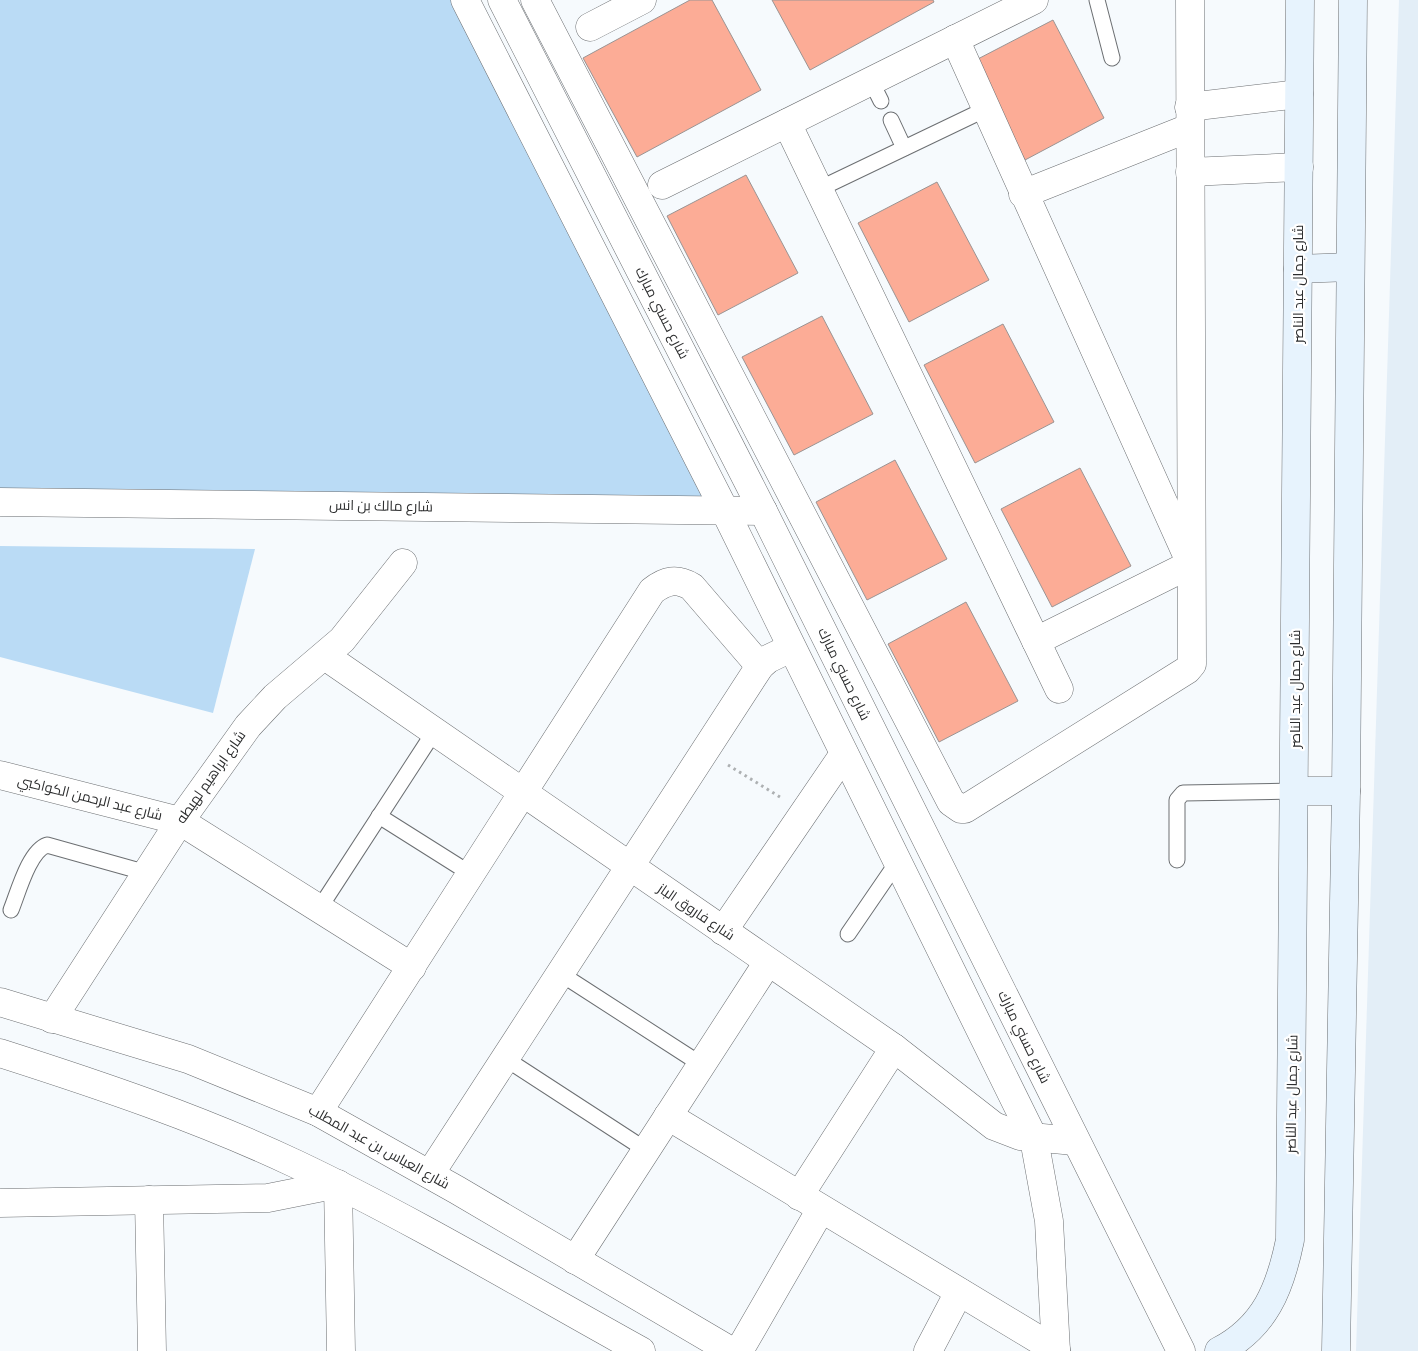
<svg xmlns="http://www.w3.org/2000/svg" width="1418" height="1351" viewBox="0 0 1418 1351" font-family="'Fira Sans Condensed',Cairo,sans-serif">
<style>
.built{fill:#e3eef7}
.green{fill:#badbf5}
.building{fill:#fcac96;stroke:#9a9493}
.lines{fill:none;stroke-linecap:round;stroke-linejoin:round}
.service-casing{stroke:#6c6f72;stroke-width:17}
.minor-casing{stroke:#6c6f72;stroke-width:29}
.tertiary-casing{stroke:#6c6f72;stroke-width:29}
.secondary-casing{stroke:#6c6f72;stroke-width:29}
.path{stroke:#adb0b2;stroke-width:3;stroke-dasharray:2.5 4;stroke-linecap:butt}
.service{stroke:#fff;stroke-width:15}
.minor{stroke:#fff;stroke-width:28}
.tertiary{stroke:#fff;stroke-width:28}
.secondary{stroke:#e7f3fd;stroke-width:28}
.labels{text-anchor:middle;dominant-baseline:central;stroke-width:4.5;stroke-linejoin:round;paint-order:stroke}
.street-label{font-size:14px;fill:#2d2e2f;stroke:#fff}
</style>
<rect width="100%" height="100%" fill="#f6fafd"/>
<path class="built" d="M 1399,0 L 1418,0 L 1418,1351 L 1356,1351 Z"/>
<g class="green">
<path d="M 0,0 L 462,0 L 725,511 L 0,497 Z"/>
<path d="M 0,546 L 255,549 L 213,713 L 0,657 Z"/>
</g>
<g class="building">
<path d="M 690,0 L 712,0 L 761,90 L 637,157 L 583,58 Z"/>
<path d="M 772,0 L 933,0 L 934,2 L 810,70 Z"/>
<path d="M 1053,20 L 1104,118 L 1025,160 L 974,61 Z"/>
<path d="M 746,175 L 798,273 L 718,315 L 667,216 Z"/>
<path d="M 937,182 L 989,280 L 909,322 L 858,223 Z"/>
<path d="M 822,316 L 873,414 L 794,455 L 742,357 Z"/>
<path d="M 1003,324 L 1054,422 L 975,463 L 924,365 Z"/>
<path d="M 895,460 L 947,559 L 867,600 L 816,502 Z"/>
<path d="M 1080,468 L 1131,566 L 1052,607 L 1001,509 Z"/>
<path d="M 966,602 L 1018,701 L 939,742 L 888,644 Z"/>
</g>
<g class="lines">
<defs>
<g id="service">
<path d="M 1097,0 L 1112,58"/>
<path d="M 871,81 L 881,101"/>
<path d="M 891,120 L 904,148"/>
<path d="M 819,189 L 986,109"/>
<path d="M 379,816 L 471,874"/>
<path d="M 1177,860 L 1177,800 L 1183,793 L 1295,791"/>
<path d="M 319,909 L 434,732"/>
<path d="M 11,910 C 18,893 29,851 47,845 L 147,873"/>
<path d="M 848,934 L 898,861"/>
<path d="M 561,974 L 702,1065"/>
<path d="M 506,1059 L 646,1150"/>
</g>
<g id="minor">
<path d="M 535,0 L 951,802 L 961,809 L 965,809 L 1187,670 L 1192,664 L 1190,0"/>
<path d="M 590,27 L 642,0"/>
<path d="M 955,39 L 1191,564 L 1036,641"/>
<path d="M 1189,107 L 1299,94"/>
<path d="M 787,123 L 1059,689"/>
<path d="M 1190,172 L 1299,167"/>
<path d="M 662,185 L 1034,0"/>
<path d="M 1023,194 L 1189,128"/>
<path d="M 0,502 L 763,511"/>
<path d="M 325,656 L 894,1048 L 994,1126 L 1020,1136 L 1075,1141"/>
<path d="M 0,775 L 180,821 L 412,967"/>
<path d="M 723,931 L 844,754"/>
<path d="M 52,1019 L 180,821 L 248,726 L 275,697 L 342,640 L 403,563"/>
<path d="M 318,1112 L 652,591 C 666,580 677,578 692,587 L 760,666"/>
<path d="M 668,1116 L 1056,1350"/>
<path d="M 430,1174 L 760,666 L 768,659 L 791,648"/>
<path d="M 799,1196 L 894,1048"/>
<path d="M 149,1200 L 152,1351"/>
<path d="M 0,1203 L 268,1198 L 338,1184 L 341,1351"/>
<path d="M 575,1260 L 768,962"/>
<path d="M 739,1351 L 821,1209"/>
<path d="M 928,1351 L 959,1292"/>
</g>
<g id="tertiary">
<path d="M 465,0 L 725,511 L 1034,1139 L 1049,1221 L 1056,1351"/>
<path d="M 502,0 L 763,511 L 1181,1351"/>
<path d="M 0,1002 L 188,1059 L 318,1112 L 457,1190 L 731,1351"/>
<path d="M 0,1053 C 100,1085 201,1119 296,1164 C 414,1220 527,1288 641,1351"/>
</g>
<g id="secondary">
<path d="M 1298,269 L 1350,267"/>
<path d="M 1295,791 L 1346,791"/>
<path d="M 1219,1351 C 1265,1327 1280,1289 1290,1240 L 1300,0"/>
<path d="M 1336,1351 L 1346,791 L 1353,0"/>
</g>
</defs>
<use href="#service" class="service-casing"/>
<use href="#minor" class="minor-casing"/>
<use href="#tertiary" class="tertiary-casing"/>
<use href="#secondary" class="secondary-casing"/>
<path class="path" d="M 728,765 L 780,797"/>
<use href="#service" class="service"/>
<use href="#minor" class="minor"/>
<use href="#tertiary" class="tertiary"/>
<use href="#secondary" class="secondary"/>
</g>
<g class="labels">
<g class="street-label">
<text transform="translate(1298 284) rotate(-90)">شارع جمال عبد الناصر</text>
<text transform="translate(662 313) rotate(63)">شارع حسني مبارك</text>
<text transform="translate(381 506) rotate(1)">شارع مالك بن انس</text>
<text transform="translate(844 674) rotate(64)">شارع حسني مبارك</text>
<text transform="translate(1295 689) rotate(-90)">شارع جمال عبد الناصر</text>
<text transform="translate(211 777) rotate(-55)">شارع ابراهيم لهيطه</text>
<text transform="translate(90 798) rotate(14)">شارع عبد الرحمن الكواكبي</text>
<text transform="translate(696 912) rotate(34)">شارع فاروق الباز</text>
<text transform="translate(1024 1037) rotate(64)">شارع حسني مبارك</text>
<text transform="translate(1292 1094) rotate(-89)">شارع جمال عبد الناصر</text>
<text transform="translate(379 1147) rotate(29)">شارع العباس بن عبد المطلب</text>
</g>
</g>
</svg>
